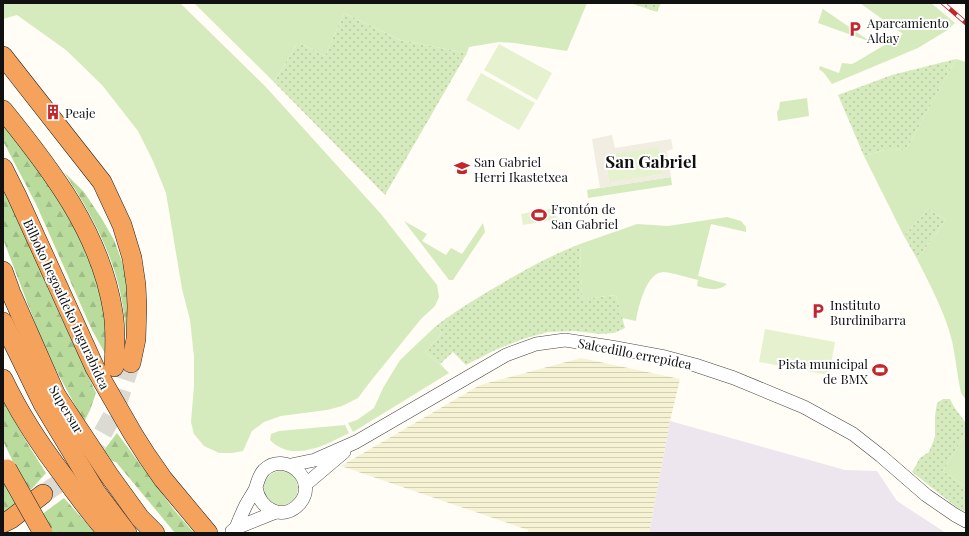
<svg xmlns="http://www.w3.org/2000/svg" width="969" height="536" viewBox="0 0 969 536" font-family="'Playfair Display',serif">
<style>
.industrial{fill:#eee6ef}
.farmland{fill:url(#farmland-rules)}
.grass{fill:#d5ebbd}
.forest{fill:url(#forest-firs)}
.garden{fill:url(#garden-dots)}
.pitch{fill:#e6f2cf}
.plaza{fill:#f1ede2;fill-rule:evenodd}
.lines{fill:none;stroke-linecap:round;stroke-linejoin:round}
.motorway-tunnel{stroke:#dbdad3;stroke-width:19;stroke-dasharray:19 10;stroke-linecap:butt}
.tertiary-casing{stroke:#444;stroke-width:14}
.motorway-casing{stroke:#222;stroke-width:20}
.tertiary{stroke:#fff;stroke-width:13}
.motorway{stroke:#f5a25d;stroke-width:19}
.rail-casing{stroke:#c4262e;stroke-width:4.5}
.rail{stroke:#fff;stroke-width:3;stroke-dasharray:9;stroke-linecap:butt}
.motorway-bridge-casing{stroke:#222;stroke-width:20;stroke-linecap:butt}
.motorway-bridge{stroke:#f5a25d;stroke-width:19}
.labels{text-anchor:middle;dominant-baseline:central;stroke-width:4;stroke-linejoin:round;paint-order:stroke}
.poi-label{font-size:13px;fill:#111;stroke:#fff;text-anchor:start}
.street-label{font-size:13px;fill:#111;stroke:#fff}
.district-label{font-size:17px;font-weight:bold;fill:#111;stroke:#fff}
</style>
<defs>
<pattern id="farmland-rules" width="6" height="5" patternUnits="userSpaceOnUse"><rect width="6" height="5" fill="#f6f3d4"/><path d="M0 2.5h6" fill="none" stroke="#d2cfb5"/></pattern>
<pattern id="forest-firs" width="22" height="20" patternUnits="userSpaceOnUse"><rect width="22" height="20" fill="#b9dc9c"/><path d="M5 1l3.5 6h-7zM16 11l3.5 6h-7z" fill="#9ebc85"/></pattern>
<pattern id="garden-dots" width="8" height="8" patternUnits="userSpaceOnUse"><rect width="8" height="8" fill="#d5ebbd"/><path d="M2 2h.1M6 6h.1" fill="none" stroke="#b6c8a1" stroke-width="1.8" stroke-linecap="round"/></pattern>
</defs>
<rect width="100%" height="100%" fill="#fffdf5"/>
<path class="industrial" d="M 670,421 L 845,470 L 877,471 L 897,501 L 946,533 L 649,533 Z"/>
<path class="farmland" d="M 581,358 L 680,379 L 670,421 L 649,533 L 527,533 L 528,530 L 341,466 L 480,385 Z"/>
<g class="grass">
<path d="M 3,3 L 180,3 L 265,86 L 381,214 L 437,285 L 439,297 L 435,306 L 421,319 L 370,382 L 358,398 L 342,406 L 327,410 L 281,416 L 264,422 L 252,431 L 243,451 L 232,453 L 219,453 L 204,446 L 194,434 L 191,422 L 194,386 L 194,357 L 190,320 L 182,289 L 166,193 L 153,161 L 138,131 L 102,85 L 66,50 L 17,15 L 3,19 Z"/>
<path d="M 194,3 L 587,3 L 567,51 L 514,43 L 499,42 L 469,47 L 467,53 L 400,40 L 344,13 L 325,56 L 298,42 L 274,82 Z"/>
<path d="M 860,3 L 931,3 L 955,23 L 946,31 L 918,48 L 832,84 L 824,73 L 819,69 L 820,66 L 839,73 L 842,63 L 852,64 L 856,62 L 903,34 Z"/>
<path d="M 823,8 L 823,9 L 871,42 L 818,23 Z"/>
<path d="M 956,59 L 966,62 L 966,400 L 961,393 C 957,376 956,358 952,341 C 945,312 930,285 917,259 L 946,220 L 928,209 L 904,236 L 864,156 L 888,149 L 906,150 Z"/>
<path d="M 807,98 L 809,116 L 778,121 L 777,112 L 779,109 L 780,102 Z"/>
<path d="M 671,177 L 672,185 L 588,198 L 587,190 Z"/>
<path d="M 727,217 L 741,221 L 746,227 L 746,232 L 711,224 L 698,276 L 727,284 C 718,292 708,289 697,286 L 698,280 C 688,278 675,273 664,272 C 647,271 638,307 636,321 L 622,318 L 616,295 L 582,299 L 580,244 L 637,224 L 668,226 Z"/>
<path d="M 404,221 L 427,234 L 422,241 L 446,255 L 451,248 L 462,254 L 483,223 L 485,232 L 453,280 L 449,280 Z"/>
<path d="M 436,326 L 442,333 L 425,352 L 440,364 L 449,373 L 353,432 L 348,423 L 357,420 L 374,408 L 383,388 L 400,360 Z"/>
<path d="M 345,425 L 349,433 C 326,445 292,463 270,440 L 271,434 L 279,431 Z"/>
<path d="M 966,433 L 966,487 L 943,471 Z"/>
<circle cx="281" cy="488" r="17"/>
</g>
<g class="forest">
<path d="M 3,120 L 13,131 L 85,240 L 104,304 L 107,357 L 92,330 L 36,204 L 3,141 Z"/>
<path d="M 64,172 L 84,192 L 102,219 L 114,240 L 124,267 L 132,299 L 127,341 C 125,321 123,302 118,283 C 107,242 87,207 64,172 Z"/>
<path d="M 3,189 L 18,215 L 48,289 L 96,393 L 90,410 L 84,422 L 55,368 L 37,328 L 3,239 Z"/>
<path d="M 3,400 L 27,443 L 46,473 L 28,493 L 3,441 Z"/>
<path d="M 117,433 L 175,511 L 194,533 L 175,533 L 116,462 L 112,461 L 104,450 Z"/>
<path d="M 3,479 L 16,504 L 3,513 Z"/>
<path d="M 64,498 L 95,533 L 53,533 L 41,515 Z"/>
</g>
<g class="garden">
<path d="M 630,3 L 661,3 L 657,12 Z"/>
<path d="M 344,13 L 400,40 L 467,53 L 385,195 L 274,82 L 298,42 L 325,56 Z"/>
<path d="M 956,59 L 906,150 L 888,149 L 864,156 L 838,95 L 892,75 Z"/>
<path d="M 928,209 L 946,220 L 917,259 L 904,236 Z"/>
<path d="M 580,244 L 582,299 L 616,295 L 625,328 L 614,333 L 600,334 L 575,331 L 548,332 L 523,339 L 495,350 L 466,365 L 453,352 L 440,364 L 425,352 L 442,333 L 436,326 C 458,309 482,295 506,281 C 530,267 554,254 580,244 Z"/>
<path d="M 943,399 L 950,399 L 954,407 L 966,423 L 966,433 L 943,471 L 966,487 L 966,512 L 959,509 L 912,472 L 920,458 L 929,452 L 935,437 L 935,416 L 937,403 Z"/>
</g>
<g class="pitch">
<path d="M 499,44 L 552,73 L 537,100 L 484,70 Z"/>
<path d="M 481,73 L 535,103 L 519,130 L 466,100 Z"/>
<path d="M 659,146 L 663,174 L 609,183 L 605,155 Z"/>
<path d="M 555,208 L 557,219 L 523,225 L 521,214 Z"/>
<path d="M 765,329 L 835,342 L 829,375 L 759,362 Z"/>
</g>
<path class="plaza" d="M 612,135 L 615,148 L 671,139 L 673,149 L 667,151 L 671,177 L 600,188 L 592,139 ZM 659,147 L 663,174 L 609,182 L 605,155 Z"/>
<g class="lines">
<path class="motorway-tunnel" d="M 43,494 L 80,469 L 100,438 L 115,411 L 131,363"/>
<defs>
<g id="tertiary">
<path d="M 291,465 L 315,460 L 356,442 L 506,355 L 536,344 L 565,340 L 611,347 L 665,357 L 695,365 L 734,378 L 804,407 L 853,434 L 881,456 L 926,495 L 955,515 L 966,521"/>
<path d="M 305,485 L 344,452"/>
<path d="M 236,528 C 239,520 242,513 246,505 C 249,499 254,493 256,487 C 258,481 259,475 264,470 C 285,450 319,480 300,503 C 284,522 259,510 256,487"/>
<path d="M 232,531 L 236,528 L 276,512"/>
</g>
<g id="motorway">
<path d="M 3,56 L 102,182 L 122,225 L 132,258 L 136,285 L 137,306 L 136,339 L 131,363"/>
<path d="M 3,110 C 51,169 101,234 113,312 C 116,330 115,348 114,367"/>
<path d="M 3,168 L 17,196 L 95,368 L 133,434 L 147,456 L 163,479 L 208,533"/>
<path d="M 3,271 L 11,293 L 56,395 L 109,475 L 140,518 L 155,533"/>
<path d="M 3,322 L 43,404 L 96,492 L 127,533"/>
<path d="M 3,379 C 19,413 40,445 63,475 C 77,495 92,515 108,533"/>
<path d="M 3,523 L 11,519 L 43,494"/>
</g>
</defs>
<use href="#tertiary" class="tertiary-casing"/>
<use href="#motorway" class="motorway-casing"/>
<use href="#tertiary" class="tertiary"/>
<use href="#motorway" class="motorway"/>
<defs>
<path id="rail" d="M 943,3 L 966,23"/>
</defs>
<use href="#rail" class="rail-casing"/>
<use href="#rail" class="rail"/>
<defs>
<path id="motorway-bridge" d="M 7,469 L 43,533"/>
</defs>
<use href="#motorway-bridge" class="motorway-bridge-casing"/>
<use href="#motorway-bridge" class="motorway-bridge"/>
</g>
<defs>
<symbol id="parking-bare" viewBox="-9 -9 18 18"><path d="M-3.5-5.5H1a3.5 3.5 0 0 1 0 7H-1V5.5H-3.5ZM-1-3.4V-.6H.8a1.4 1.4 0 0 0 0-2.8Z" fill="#c4262e" stroke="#fff" stroke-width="2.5" paint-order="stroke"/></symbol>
<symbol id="building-bare" viewBox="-9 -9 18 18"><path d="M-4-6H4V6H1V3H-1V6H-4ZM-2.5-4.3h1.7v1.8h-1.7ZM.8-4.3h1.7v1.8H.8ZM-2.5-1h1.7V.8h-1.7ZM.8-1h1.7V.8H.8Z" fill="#c4262e" stroke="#fff" stroke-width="2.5" paint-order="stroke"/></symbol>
<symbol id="school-bare" viewBox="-9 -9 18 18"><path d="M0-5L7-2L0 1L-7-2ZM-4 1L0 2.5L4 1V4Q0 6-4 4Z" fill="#c4262e" stroke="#fff" stroke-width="2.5" paint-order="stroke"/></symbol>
<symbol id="stadium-bare" viewBox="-9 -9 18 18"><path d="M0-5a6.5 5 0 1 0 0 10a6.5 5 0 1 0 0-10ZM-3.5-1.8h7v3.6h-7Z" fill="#c4262e" stroke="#fff" stroke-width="2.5" paint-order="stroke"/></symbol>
</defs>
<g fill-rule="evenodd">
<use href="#parking-bare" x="844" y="18" width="22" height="22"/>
<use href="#building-bare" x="42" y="101" width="22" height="22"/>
<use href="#school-bare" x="451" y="157" width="22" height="22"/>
<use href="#stadium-bare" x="528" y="204" width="22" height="22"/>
<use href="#parking-bare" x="807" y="300" width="22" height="22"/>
<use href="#stadium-bare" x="869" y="359" width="22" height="22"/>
</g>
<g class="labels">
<g class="poi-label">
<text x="867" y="22">Aparcamiento<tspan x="867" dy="15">Alday</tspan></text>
<text x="65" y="112">Peaje</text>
<text x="474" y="161">San Gabriel<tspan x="474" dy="15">Herri Ikastetxea</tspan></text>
<text x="551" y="208">Frontón de<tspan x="551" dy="15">San Gabriel</tspan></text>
<text x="830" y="304">Instituto<tspan x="830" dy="15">Burdinibarra</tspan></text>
<text x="868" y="363" text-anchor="end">Pista municipal<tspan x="868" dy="15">de BMX</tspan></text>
</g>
<g class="street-label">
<text transform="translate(67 304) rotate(65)">Bilboko hegoaldeko ingurabidea</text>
<text transform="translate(635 353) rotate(11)">Salcedillo errepidea</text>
<text transform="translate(67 409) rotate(59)">Supersur</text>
</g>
<g class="district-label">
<text x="651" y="161">San Gabriel</text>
</g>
</g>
<rect width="969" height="536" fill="none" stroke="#111111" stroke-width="8"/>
</svg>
